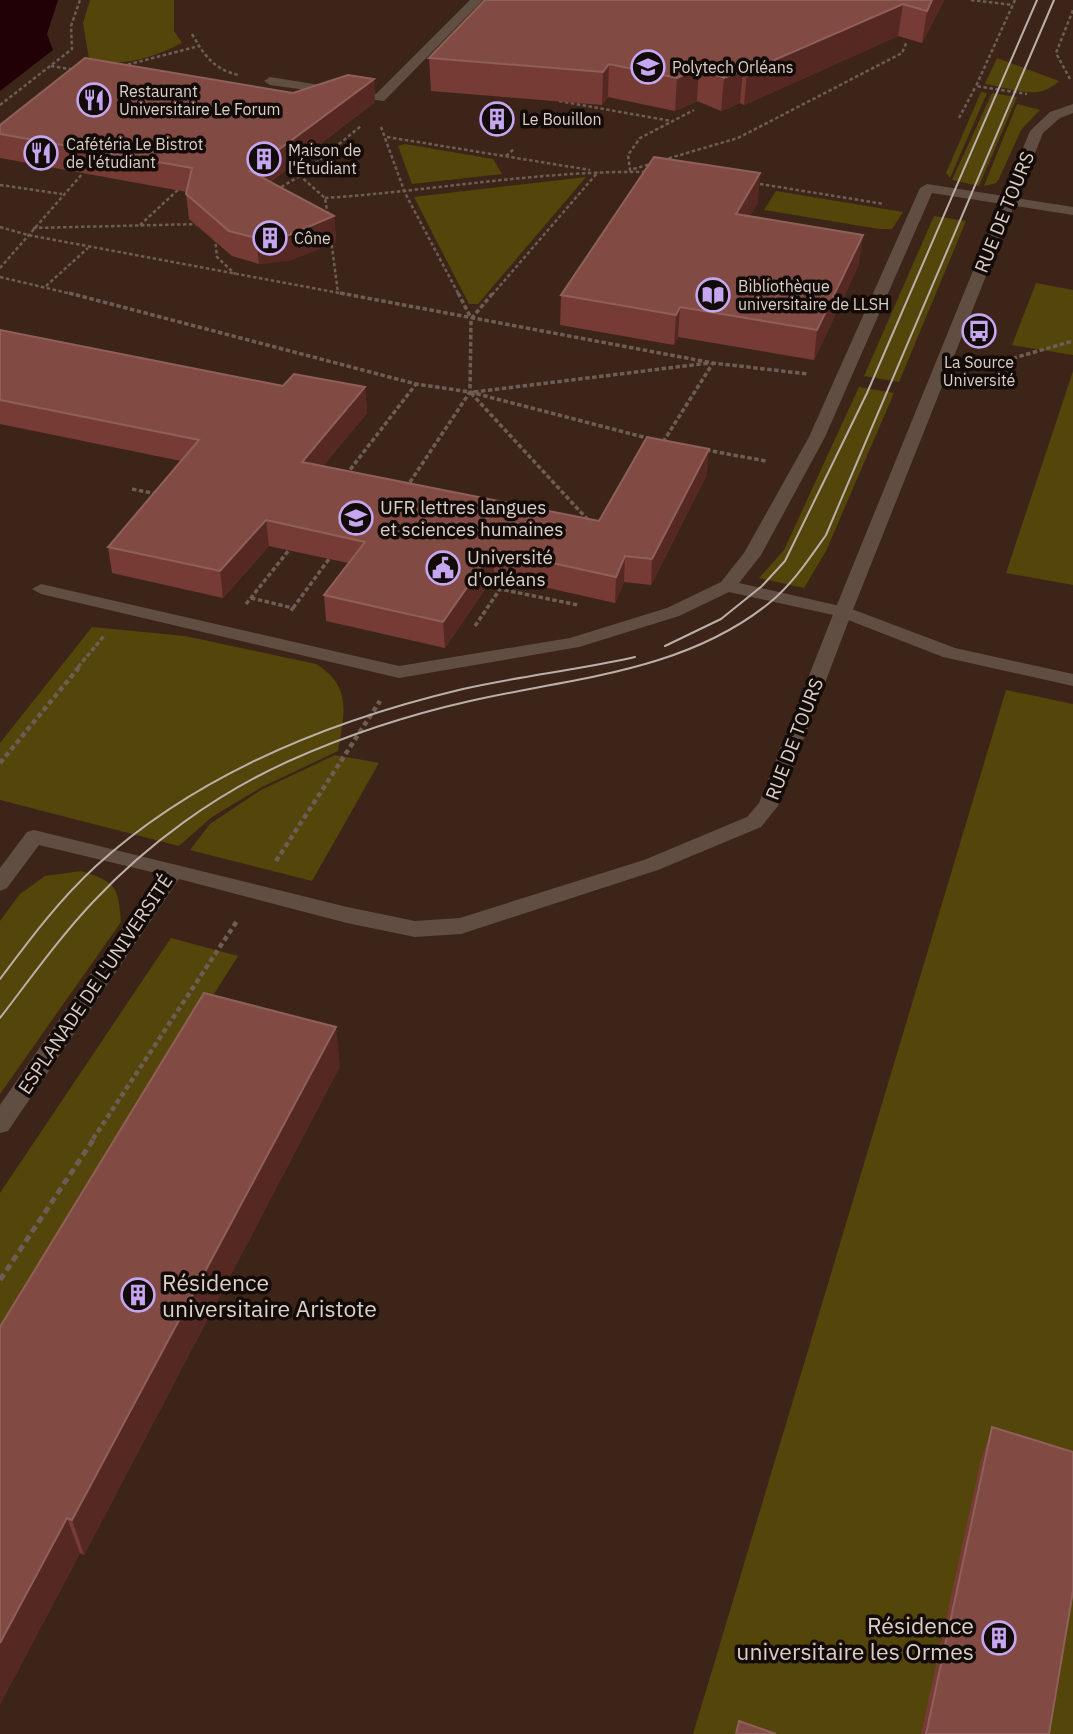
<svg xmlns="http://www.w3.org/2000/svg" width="1073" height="1734" viewBox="0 0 1073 1734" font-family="'IBM Plex Sans',sans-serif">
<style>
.built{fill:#3c2518}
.green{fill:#54450a}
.water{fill:#210006}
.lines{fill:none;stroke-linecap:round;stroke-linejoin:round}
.path-far3{stroke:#6d5d55;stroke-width:2.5;stroke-dasharray:3.5 2.5;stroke-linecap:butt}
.path-far2{stroke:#6d5d55;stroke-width:3.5;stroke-dasharray:4.5 2.5;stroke-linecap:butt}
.path-far1{stroke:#6d5d55;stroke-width:4.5;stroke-dasharray:5 3.5;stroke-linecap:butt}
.path{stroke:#6d5d55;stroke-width:5;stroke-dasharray:7 4.5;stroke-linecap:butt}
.lane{fill:#614e43;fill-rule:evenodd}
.street{fill:#614e43;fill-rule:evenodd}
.tram{stroke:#bcafa9;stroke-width:2}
.wall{fill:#763b34}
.shaded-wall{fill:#552921}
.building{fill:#814b44;stroke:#8f6059;stroke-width:2}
.labels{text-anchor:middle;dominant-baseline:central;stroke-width:7;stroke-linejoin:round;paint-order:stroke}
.far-poi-label{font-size:16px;fill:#dbcfc9;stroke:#130b07;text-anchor:start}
.street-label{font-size:19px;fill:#dbcfc9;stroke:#130b07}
.poi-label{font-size:19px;fill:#dbcfc9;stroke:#130b07;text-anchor:start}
.near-poi-label{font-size:23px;fill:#dbcfc9;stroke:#130b07;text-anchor:start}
</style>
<rect width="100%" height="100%" fill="#301f16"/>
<rect class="built" x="0" y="0" width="1073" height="1734"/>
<g class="green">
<path d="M 90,0 L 174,0 L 174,31 L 182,43 C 152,58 122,68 89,59 L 83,23 Z"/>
<path d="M 997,58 L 1059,81 C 1038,102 1012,88 985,84 Z"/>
<path d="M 981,92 L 987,93 L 950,178 L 946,173 Z"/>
<path d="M 992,93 L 1017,97 L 979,186 L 952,180 Z"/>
<path d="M 1017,104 L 1040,110 L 1021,130 L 999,179 L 996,183 L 984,186 Z"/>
<path d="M 405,144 L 493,159 L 502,174 L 412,184 L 398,146 Z"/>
<path d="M 586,177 L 478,304 L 469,304 L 414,197 Z"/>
<path d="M 776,191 L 903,212 L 892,229 L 879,229 L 764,210 Z"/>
<path d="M 934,216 L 966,221 L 899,382 L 864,376 Z"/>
<path d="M 1036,283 L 1073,290 L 1073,355 L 1012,345 Z"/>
<path d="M 1073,371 L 1073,585 L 1006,573 Z"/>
<path d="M 859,387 L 894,393 L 826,551 L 804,588 L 759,578 L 784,550 Z"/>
<path d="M 92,627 L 185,636 L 316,664 C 353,687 344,714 338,751 L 262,787 L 212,817 L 179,846 L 0,800 L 0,743 Z"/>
<path d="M 1006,690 L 1073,704 L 1073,1734 L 693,1734 Z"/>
<path d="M 335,755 L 379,763 L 312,881 L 190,850 L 210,824 L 261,790 Z"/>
<path d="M 81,871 C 116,882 118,886 121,922 L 0,1094 L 0,921 L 20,894 L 45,876 Z"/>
<path d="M 171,938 L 238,956 L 0,1332 L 0,1193 Z"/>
</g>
<path class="water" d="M 0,0 L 58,0 L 47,34 L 53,50 L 0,91 Z"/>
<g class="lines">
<g class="path-far3">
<path d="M 971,0 L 1013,5"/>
<path d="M 1015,0 L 976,86 L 1027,94"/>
<path d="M 192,34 C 204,55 214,70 239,75"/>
<path d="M 51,66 L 76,70"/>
<path d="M 122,66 L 199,46"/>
<path d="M 1070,79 L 1056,53 L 1073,10"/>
<path d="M 559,101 L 671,121"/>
<path d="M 0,105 L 72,49 L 71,26 L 80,0"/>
<path d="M 959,118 L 976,86"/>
<path d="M 381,127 L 405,193 L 459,295"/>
<path d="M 387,137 L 590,170"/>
<path d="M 506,156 L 515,148"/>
<path d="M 663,160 L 738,138 L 902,53 L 907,41"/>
<path d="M 654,163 L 630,170 L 628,155 L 640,138 L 694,110"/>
<path d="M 290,167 L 325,198 L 328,217"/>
<path d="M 754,183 L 884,204"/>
<path d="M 0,185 L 62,194"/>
<path d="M 276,190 L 300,176 L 361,126"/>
<path d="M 325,198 C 432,191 542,170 648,172"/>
<path d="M 140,225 L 180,188"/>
<path d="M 0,227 L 28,235 L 350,295"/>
<path d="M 33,228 L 200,224"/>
<path d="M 215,238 L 217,257 L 235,274"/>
<path d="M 331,239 L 338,293"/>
<path d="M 0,268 L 83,173"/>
<path d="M 0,277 L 76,295"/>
<path d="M 46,286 L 88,248"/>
<path d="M 492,295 L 598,172"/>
</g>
<g class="path-far2">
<path d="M 69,293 L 416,384 L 470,392 L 651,439"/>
<path d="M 340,293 L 713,363 L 808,374"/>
<path d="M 458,293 L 471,318"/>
<path d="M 979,368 L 1073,341"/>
<path d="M 474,392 L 709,363"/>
<path d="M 471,393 L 588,520"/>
<path d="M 663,442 L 713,363"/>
<path d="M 706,450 L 766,461"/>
<path d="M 346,475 L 416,384"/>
<path d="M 406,488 L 470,392 L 471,319 L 493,293"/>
<path d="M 132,489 L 157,494"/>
<path d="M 251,598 L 293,608 L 290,612"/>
<path d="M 246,604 L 289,550"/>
<path d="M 293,608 L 329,559"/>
<path d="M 475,626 L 500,589 L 578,605"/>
<path d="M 78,667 L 104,636"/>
</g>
<g class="path-far1">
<path d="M 0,763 L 80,666"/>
<path d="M 276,861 L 380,701"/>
<path d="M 93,1139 L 237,921"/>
</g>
<path class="path" d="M 0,1280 L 95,1137"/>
<g class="lane">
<path d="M 470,0 L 483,0 L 384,101 L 270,85 L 264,81 L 270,77 L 376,94 Z"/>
<path d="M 927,184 L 1073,207 L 1073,215 L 932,193 L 825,437 L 761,555 L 739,583 L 849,608 L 955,648 L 1073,674 L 1073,686 L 943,657 L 838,616 L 729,592 L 679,616 L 579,647 L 399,678 L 41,594 L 32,589 L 41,584 L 399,666 L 570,638 L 667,608 L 721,582 L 744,553 L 809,437 L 920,188 Z"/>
</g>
<path class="street" d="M 1073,104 L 1073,113 L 1060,118 L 1043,133 L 852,612 L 778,806 L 761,827 L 658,870 L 461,934 L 415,937 L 347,923 L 179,879 L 8,1131 L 0,1133 L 0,1105 L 160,874 L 39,845 L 7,888 L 0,891 L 0,868 L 27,832 L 34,830 L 347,907 L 415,921 L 460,918 L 644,860 L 747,817 L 759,803 L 834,612 L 1030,131 L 1050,112 Z"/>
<g class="tram">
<path d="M 665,646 L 721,619 L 762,586 L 785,561 L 867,393 L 1037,0"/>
<path d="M 0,979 C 30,939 59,900 96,866 C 197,774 332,720 463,689 C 520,676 578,670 635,657"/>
<path d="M 0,1018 C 30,979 59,938 93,902 C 147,844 216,794 289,761 C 347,735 408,715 470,701 C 572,678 683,672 768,604 C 792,585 809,559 826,535 L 1054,0"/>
</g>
</g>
<g class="wall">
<path d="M 944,0 L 922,43 L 898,36 L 744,105 L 740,103 L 721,111 L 697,101 L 675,111 L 608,97 L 602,105 L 431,91 L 429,58 Z"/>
<path d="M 374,79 L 375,102 L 270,182 L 334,216 L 336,242 L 291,260 L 259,264 L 232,256 L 189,219 L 186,194 L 187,192 L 0,158 L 0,125 L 293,93 Z"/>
<path d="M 758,202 L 749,216 L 859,264 L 814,360 L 678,337 L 674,345 L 560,325 L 561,295 Z"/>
<path d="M 0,330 L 283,386 L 365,387 L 367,413 L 323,466 L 599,521 L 707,474 L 651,585 L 624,582 L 615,603 L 494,576 L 445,648 L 326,621 L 324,595 L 348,563 L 269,546 L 223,598 L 112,573 L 108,547 L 181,461 L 0,424 Z"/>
<path d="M 340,1066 L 84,1555 L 80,1553 L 0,1704 L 0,1327 Z"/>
<path d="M 992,1427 L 1049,1734 L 921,1734 L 980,1463 Z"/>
</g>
<g class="shaded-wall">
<path d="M 932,0 L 944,0 L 922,43 L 927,11 Z"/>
<path d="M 903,4 L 898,36 L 744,105 L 747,72 Z"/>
<path d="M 609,64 L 608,97 L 602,105 L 603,72 Z"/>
<path d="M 699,68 L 697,101 L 675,111 L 677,78 Z"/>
<path d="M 743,70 L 740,103 L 721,111 L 724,78 Z"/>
<path d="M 374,79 L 375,102 L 252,195 L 250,171 Z"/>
<path d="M 760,173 L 758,202 L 734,243 L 736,214 Z"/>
<path d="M 334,216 L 336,242 L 291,260 L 259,264 L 256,238 Z"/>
<path d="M 863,235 L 859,264 L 814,360 L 817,330 Z"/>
<path d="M 680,307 L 678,337 L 674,345 L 676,315 Z"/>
<path d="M 365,387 L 367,413 L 305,488 L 302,462 Z"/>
<path d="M 709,449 L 707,474 L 651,585 L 652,559 Z"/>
<path d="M 266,520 L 269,546 L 223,598 L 220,571 Z"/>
<path d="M 493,550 L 494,576 L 445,648 L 443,622 Z"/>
<path d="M 625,556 L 624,582 L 615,603 L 616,577 Z"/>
<path d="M 336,1027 L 340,1066 L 84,1555 L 72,1520 Z"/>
<path d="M 67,1518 L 80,1553 L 0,1704 L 0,1643 Z"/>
</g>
<g class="building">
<path d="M 485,0 L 932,0 L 927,11 L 903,4 L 747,72 L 743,70 L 724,78 L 699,68 L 677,78 L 609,64 L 603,72 L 429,58 Z"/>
<path d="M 85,58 L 293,93 L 348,75 L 374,79 L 250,171 L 334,216 L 289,235 L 256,238 L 229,231 L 186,194 L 192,168 L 0,134 L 0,125 Z"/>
<path d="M 654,157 L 760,173 L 736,214 L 863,235 L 817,330 L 680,307 L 676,315 L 561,295 Z"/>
<path d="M 0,330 L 283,386 L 294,374 L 365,387 L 302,462 L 599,521 L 647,437 L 709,449 L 652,559 L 625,556 L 616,577 L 493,550 L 443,622 L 324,595 L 365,542 L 266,520 L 220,571 L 108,547 L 199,440 L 0,400 Z"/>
<path d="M 204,993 L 336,1027 L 72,1520 L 67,1518 L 0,1643 L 0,1327 Z"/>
<path d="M 992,1427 L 1073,1452 L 1073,1591 L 1049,1734 L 926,1734 Z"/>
<path d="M 739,1721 L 776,1734 L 736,1734 Z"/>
</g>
<defs>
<symbol id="university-ring" viewBox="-11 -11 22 22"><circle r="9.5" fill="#130b07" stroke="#c5a7f1" stroke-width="1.5"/><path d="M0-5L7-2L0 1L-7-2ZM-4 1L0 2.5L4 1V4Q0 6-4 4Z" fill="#c5a7f1"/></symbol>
<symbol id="restaurant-ring" viewBox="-11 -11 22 22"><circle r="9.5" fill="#130b07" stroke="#c5a7f1" stroke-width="1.5"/><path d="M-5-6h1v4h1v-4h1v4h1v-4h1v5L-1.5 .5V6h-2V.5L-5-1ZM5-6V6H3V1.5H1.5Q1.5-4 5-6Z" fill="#c5a7f1"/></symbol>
<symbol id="building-ring" viewBox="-11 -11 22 22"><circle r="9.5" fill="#130b07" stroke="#c5a7f1" stroke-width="1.5"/><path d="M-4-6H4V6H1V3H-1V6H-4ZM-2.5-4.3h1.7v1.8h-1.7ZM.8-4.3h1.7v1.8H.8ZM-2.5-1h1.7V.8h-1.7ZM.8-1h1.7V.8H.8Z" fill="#c5a7f1"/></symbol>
<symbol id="library-ring" viewBox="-11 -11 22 22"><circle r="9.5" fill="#130b07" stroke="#c5a7f1" stroke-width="1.5"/><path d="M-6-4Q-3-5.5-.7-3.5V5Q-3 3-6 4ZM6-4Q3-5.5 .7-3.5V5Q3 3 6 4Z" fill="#c5a7f1"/></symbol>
<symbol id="bus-ring" viewBox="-11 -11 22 22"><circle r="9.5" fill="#130b07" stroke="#c5a7f1" stroke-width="1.5"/><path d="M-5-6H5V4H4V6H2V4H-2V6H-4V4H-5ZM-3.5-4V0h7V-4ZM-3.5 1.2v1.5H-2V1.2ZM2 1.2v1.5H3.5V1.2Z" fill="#c5a7f1"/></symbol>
<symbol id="civic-ring" viewBox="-11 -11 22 22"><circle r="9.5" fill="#130b07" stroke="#c5a7f1" stroke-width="1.5"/><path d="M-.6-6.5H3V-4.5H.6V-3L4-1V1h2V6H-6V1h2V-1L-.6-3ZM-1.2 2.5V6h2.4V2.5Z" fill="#c5a7f1"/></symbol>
</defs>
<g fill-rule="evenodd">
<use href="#university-ring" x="629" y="48" width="38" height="38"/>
<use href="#restaurant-ring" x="75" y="81" width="38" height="38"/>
<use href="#building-ring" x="478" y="100" width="38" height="38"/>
<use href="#restaurant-ring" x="22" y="134" width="38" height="38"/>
<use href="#building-ring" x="245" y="140" width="38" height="38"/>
<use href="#building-ring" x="251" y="219" width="38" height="38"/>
<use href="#library-ring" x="694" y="276" width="38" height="38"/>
<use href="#bus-ring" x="960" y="312" width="38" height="38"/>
<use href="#university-ring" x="337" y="499" width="38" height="38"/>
<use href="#civic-ring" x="424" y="549" width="38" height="38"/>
<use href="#building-ring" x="119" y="1276" width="38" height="38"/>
<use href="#building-ring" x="980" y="1619" width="38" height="38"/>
</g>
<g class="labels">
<g class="far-poi-label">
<text x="672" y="67">Polytech Orléans</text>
<text x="119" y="91">Restaurant<tspan x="119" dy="18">Universitaire Le Forum</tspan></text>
<text x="522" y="119">Le Bouillon</text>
<text x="66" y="144">Cafétéria Le Bistrot<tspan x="66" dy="18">de l'étudiant</tspan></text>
<text x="288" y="150">Maison de<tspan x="288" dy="18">l'Étudiant</tspan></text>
<text x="294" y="238">Cône</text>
<text x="738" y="286">Bibliothèque<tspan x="738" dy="18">universitaire de LLSH</tspan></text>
<text x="979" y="362" text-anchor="middle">La Source<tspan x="979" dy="18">Université</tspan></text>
</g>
<g class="street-label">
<text transform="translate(1004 212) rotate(-68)">RUE DE TOURS</text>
<text transform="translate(794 739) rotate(-69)">RUE DE TOURS</text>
<text transform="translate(95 984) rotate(-56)">ESPLANADE DE L'UNIVERSITÉ</text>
</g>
<g class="poi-label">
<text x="380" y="507">UFR lettres langues<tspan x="380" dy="22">et sciences humaines</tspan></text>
<text x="467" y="557">Université<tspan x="467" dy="22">d'orléans</tspan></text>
</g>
<g class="near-poi-label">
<text x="162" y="1282">Résidence<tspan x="162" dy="26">universitaire Aristote</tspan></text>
<text x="974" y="1625" text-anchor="end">Résidence<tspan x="974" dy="26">universitaire les Ormes</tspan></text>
</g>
</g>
</svg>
